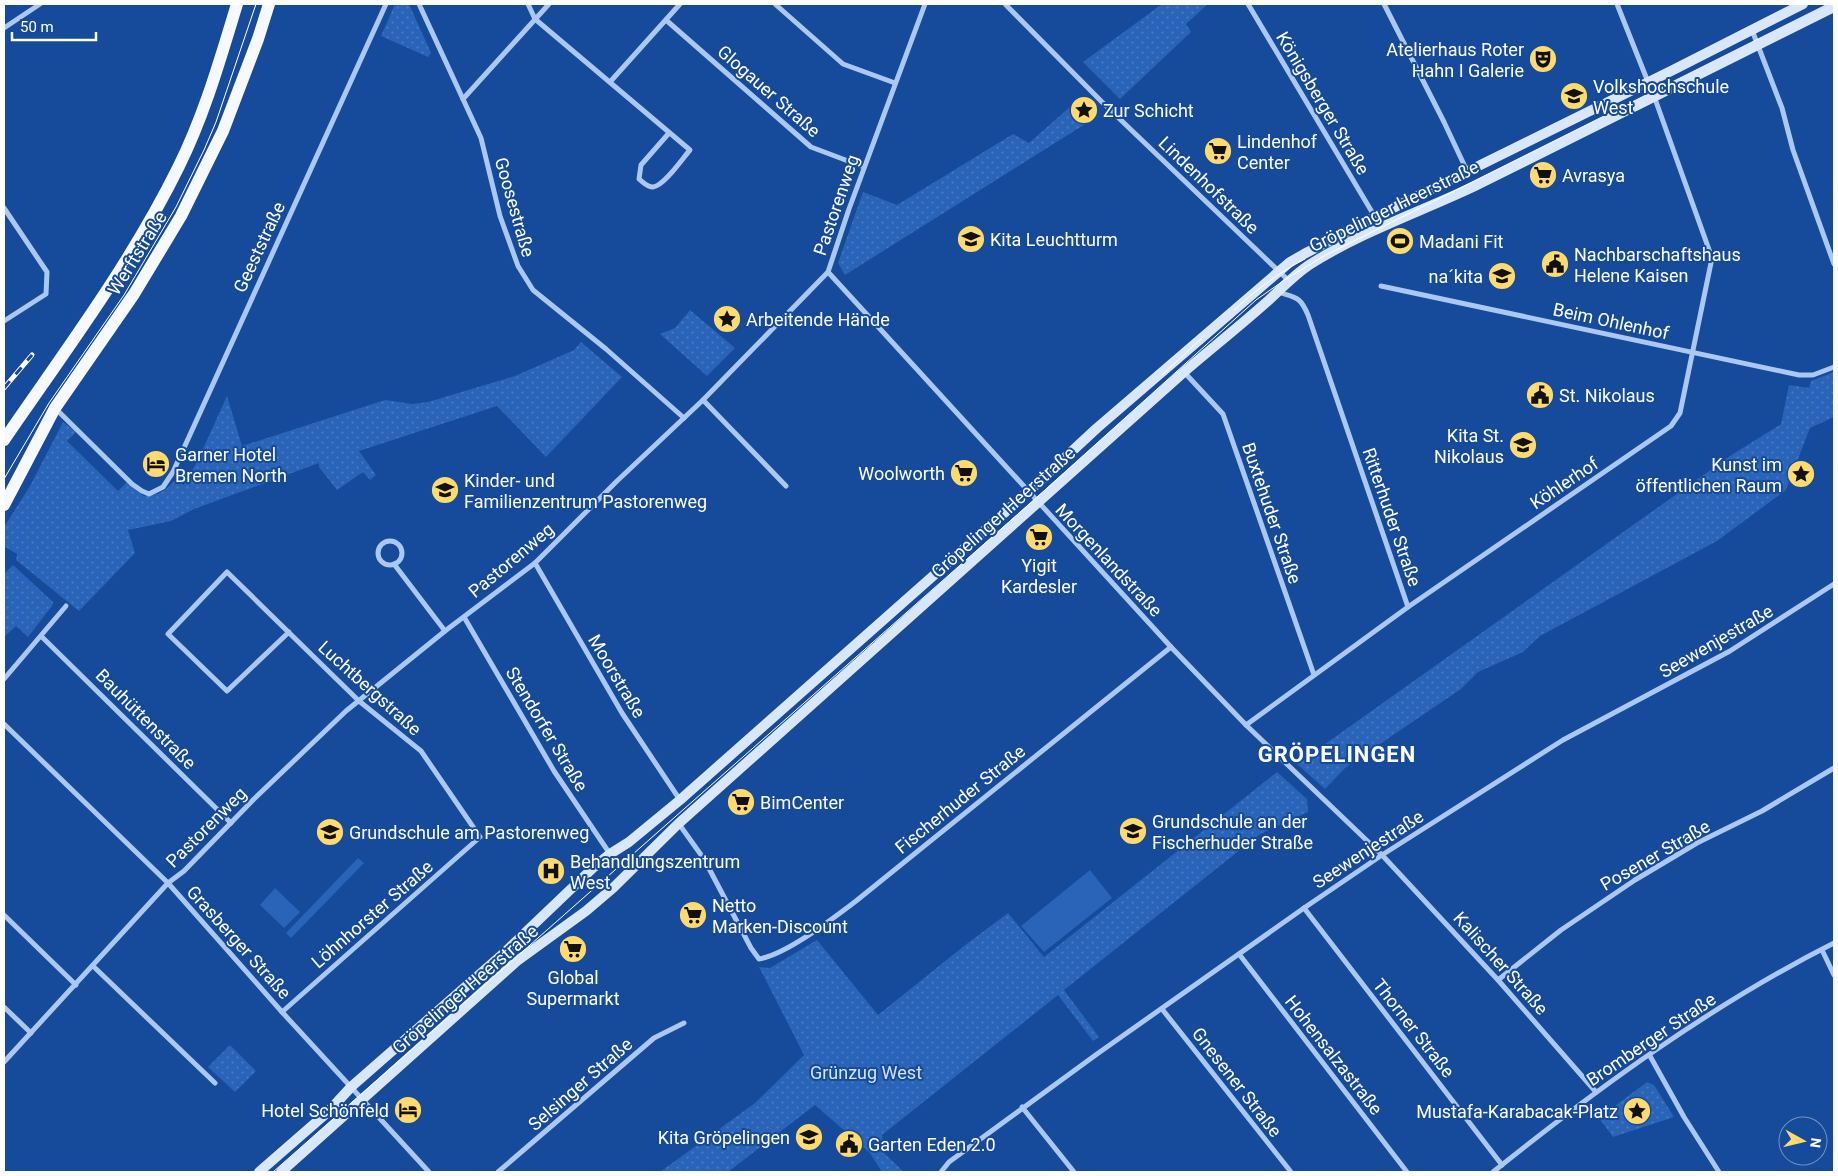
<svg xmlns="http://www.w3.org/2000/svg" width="1838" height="1176" viewBox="0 0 1838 1176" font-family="Roboto,sans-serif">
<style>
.green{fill:url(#green-dots)}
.pitch{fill:#2964b8}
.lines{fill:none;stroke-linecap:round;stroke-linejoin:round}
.minor{stroke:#aac8f2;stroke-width:5}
.secondary{stroke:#d9e7fc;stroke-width:10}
.primary{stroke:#f6f9ff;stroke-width:12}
.tram{stroke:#fff;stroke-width:1}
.rail-casing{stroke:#fff;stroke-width:5}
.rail{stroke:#164a9a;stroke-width:3;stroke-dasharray:9;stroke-linecap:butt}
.labels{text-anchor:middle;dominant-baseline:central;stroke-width:4;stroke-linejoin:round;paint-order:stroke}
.poi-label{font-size:18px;fill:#fff;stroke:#164a9a;text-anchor:start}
.street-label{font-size:18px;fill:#fff;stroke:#164a9a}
.park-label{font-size:18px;fill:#d2e4fd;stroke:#164a9a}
.district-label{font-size:22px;font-weight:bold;letter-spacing:1px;fill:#fff;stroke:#164a9a}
</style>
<defs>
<pattern id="green-dots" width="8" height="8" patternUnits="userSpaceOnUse" patternTransform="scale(1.25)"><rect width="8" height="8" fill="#2964b8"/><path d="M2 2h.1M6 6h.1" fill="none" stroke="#497bc3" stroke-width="1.8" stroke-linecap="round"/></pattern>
</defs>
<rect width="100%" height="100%" fill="#164a9a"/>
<g class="green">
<path d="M 395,4 L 409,4 L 431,53 L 428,57 L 381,36 Z"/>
<path d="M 1162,4 L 1208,4 L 1186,24 L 1191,32 L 1120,99 L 1083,62 Z"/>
<path d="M 1080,98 L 1098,116 L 845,275 L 838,263 L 863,192 L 897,205 L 1013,134 L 1029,143 Z"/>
<path d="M 690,310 L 735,348 L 707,376 L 660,334 L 675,328 Z"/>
<path d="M 581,342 L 622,377 L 546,457 L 497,406 L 359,451 L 376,475 L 370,480 L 363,472 L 337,490 L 319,467 L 319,463 L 194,509 L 171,521 L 128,530 L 135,553 L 79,611 L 16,560 L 17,554 L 4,546 L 4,527 L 30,486 L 63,422 L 76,432 L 67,441 L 118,491 L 127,482 L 144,496 C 157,496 166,491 175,480 L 184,485 L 198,460 L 227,396 L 242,446 L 385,400 L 412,404 L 428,402 L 515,376 L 574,350 Z"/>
<path d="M 1834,372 L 1834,417 L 1810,428 L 1786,490 L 1717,541 L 1540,636 L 1523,652 L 1478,672 L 1461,689 L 1346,767 L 1325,789 L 1297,764 L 1733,454 L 1781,424 L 1789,385 L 1809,388 L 1811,381 Z"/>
<path d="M 13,565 L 53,602 L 52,606 L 28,637 L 16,626 L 4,637 L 4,574 Z"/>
<path d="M 1277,772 L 1307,799 L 1308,812 L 1260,834 L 1064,990 L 1099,1037 L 1093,1041 L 1058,995 L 882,1135 L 884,1153 L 904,1172 L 882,1172 L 870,1153 L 815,1105 L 728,1172 L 660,1172 L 755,1103 L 804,1055 L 759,967 L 770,968 L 817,940 L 878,1015 L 964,946 L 1008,913 L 1044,957 Z"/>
<path d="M 230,1045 L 256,1071 L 235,1092 L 208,1067 Z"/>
<path d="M 1647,1082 L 1654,1085 L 1674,1117 L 1613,1137 L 1599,1118 Z"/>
</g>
<g class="pitch">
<path d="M 358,858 L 364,863 L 291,938 L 286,933 Z"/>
<path d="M 1090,870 L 1112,898 L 1044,952 L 1021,926 Z"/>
<path d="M 275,888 L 300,912 L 284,928 L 260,905 Z"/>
</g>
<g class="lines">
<g class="minor">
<path d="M 419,4 L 481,138 L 500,216 L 518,266 L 533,290 L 606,349 L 684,418"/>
<path d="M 528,4 L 535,19 L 690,150 C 682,159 664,186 653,187 C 647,187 643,182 639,179 L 641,165 L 669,133"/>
<path d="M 775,4 L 843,64 L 895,83"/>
<path d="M 1005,4 L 1102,102 L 1288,280"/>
<path d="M 1248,4 L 1375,217"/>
<path d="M 1384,4 L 1444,122 L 1467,171"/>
<path d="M 1617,4 L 1648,82"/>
<path d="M 666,20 L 811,147 L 864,167"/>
<path d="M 4,28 L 40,4"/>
<path d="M 1752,30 L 1782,108 L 1793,150 L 1834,264"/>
<path d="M 610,82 L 680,4"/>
<path d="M 463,99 L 549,4"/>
<path d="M 4,208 L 47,272 L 46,294 L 4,321"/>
<path d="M 828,272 L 1171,647 L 1246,725 L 1382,855 L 1498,980 L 1596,1092"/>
<path d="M 1381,286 L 1799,375 L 1813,375 L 1834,367"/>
<path d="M 1278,292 C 1296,298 1300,296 1308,315 L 1408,607"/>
<path d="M 1184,372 L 1223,414 L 1314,675"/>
<path d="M 703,400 L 786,486"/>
<path d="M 56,409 L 132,484 L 142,491 L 149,494 L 163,487 L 173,472 L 386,4"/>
<circle cx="390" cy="553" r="12"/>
<path d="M 535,563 L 622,713 L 680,800"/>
<path d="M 394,564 L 445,631"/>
<path d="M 464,617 L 554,771 L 610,854"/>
<path d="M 41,636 L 231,823"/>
<path d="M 4,679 L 66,606"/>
<path d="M 4,724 L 168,883 L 282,1012 L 429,1172"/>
<path d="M 1246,725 L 1408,607 L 1671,426 L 1680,413 L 1712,258 L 1654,96"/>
<path d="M 679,824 L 704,859 L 751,948 L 759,959 C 787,954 832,919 856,901 L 1171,647"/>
<path d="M 1304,908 L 1502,1165"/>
<path d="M 4,915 L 76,985"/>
<path d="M 1822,950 L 1834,975"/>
<path d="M 1239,954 L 1407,1172"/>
<path d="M 93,966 L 215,1083"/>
<path d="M 1498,980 L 1561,930 L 1635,880 L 1697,843 L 1762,811 L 1834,768"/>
<path d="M 4,1007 L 31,1033"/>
<path d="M 1162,1009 L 1291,1172"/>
<path d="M 282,1012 L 480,837 L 421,751 L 359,701 L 227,572 L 168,634 L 227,691 L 289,632"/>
<path d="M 1650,1056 L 1684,1117 L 1719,1172"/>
<path d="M 4,1062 L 168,883 L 184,871 L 254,799 L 346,711 L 445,631 L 535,563 L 617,481 L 703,400 L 828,272 L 849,209 L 925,4"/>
<path d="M 1022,1107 L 1074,1172"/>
<path d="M 498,1172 L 654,1038 L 684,1023"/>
<path d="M 941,1172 L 949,1162 L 1097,1054 L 1304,908 L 1382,855 L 1563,740 L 1730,651 L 1834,584"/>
<path d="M 1493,1172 C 1599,1087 1713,1004 1834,943"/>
</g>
<g class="secondary">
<path d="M 259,1172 L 329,1111 L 351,1087 L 504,953 L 594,867 L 610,854 L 629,842 L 680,800 L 1029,491 L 1097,428 L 1290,262 L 1304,254 L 1375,217 L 1673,70 L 1803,4"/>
<path d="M 281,1172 L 517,961 L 586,911 L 613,888 L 678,824 L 1184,372 C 1212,348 1241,325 1269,300 C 1282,288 1294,275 1309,265 C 1361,232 1420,212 1475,186 L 1834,7"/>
</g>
<g class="primary">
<path d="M 4,440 C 65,351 130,265 178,168 C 204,116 220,60 237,4"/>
<path d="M 4,505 L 55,408 L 134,294 L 181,216 L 223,131 L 258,39 L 269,4"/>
</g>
<g class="tram">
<path d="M 1234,310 C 1256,290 1278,273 1305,259"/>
<path d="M 1162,375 L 1204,336"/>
<path d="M 4,479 L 49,403 L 124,295 L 176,207 L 204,150 L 216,122 L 256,4"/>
<path d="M 273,1172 L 1035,499 L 1256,300 L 1286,279 L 1324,256 L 1828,4"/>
</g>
<defs>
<path id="rail" d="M 4,388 L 32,355"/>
</defs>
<use href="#rail" class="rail-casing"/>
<use href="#rail" class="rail"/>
</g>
<defs>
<symbol id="theatre-disc" viewBox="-11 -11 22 22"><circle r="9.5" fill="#ffda6c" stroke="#164a9a"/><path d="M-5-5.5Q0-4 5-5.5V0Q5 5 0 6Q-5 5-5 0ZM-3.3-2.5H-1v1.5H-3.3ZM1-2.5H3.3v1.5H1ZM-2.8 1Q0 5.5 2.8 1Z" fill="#111"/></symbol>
<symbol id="university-disc" viewBox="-11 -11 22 22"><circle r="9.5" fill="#ffda6c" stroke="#164a9a"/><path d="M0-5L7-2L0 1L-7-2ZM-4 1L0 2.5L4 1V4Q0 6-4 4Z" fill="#111"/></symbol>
<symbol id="sight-disc" viewBox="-11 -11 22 22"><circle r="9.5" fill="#ffda6c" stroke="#164a9a"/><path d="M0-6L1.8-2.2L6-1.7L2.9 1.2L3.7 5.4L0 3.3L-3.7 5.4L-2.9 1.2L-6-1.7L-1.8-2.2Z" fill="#111"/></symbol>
<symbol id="supermarket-disc" viewBox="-11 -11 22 22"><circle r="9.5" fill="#ffda6c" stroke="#164a9a"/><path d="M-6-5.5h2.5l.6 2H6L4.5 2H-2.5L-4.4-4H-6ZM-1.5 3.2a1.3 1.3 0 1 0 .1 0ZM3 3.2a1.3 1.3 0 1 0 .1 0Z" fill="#111"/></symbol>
<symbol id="school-disc" viewBox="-11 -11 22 22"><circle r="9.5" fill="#ffda6c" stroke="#164a9a"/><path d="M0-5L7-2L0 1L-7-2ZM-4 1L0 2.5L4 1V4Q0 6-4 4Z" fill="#111"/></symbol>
<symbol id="stadium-disc" viewBox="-11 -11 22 22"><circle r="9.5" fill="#ffda6c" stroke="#164a9a"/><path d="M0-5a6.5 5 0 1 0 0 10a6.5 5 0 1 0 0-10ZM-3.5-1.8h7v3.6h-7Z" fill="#111"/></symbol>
<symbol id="civic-disc" viewBox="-11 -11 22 22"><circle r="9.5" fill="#ffda6c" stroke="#164a9a"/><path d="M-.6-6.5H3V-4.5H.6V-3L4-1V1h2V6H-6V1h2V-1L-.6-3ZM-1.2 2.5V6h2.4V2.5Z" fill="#111"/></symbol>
<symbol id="hotel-disc" viewBox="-11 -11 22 22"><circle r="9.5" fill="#ffda6c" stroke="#164a9a"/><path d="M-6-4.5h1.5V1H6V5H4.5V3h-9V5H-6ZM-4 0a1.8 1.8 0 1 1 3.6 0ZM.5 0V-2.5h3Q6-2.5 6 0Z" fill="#111"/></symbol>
<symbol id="hospital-disc" viewBox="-11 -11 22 22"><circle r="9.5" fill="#ffda6c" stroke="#164a9a"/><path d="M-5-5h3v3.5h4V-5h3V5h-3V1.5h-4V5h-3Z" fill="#111"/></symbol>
</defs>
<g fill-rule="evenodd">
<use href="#theatre-disc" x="1527" y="43" width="32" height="32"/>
<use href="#university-disc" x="1558" y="80" width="32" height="32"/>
<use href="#sight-disc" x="1068" y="94" width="32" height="32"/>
<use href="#supermarket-disc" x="1202" y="135" width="32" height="32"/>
<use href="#supermarket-disc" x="1527" y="159" width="32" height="32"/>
<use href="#school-disc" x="955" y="223" width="32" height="32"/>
<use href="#stadium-disc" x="1384" y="225" width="32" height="32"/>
<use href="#civic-disc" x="1539" y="248" width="32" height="32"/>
<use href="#school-disc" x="1486" y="260" width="32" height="32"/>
<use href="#sight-disc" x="711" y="303" width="32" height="32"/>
<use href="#civic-disc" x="1524" y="379" width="32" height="32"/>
<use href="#school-disc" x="1507" y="429" width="32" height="32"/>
<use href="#hotel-disc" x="140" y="448" width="32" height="32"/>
<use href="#supermarket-disc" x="948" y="457" width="32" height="32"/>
<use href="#sight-disc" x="1785" y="458" width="32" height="32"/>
<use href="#school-disc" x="429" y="474" width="32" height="32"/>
<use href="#supermarket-disc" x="1023" y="521" width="32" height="32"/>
<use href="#supermarket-disc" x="725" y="786" width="32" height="32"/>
<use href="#school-disc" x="1117" y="815" width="32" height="32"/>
<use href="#school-disc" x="314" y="816" width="32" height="32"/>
<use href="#hospital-disc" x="535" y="855" width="32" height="32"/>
<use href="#supermarket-disc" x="677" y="899" width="32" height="32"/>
<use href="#supermarket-disc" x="557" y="933" width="32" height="32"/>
<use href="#hotel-disc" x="392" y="1094" width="32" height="32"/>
<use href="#sight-disc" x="1621" y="1095" width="32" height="32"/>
<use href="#school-disc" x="793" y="1121" width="32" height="32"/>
<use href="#civic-disc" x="833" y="1128" width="32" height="32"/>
</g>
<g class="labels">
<g class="poi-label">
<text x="1524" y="49" text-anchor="end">Atelierhaus Roter<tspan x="1524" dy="21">Hahn I Galerie</tspan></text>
<text x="1593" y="86">Volkshochschule<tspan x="1593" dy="21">West</tspan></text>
<text x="1103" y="110">Zur Schicht</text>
<text x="1237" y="141">Lindenhof<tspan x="1237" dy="21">Center</tspan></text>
<text x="1562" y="175">Avrasya</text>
<text x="990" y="239">Kita Leuchtturm</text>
<text x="1419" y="241">Madani Fit</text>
<text x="1574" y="254">Nachbarschaftshaus<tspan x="1574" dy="21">Helene Kaisen</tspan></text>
<text x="1483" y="276" text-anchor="end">na´kita</text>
<text x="746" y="319">Arbeitende Hände</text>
<text x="1559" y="395">St. Nikolaus</text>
<text x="1504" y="435" text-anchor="end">Kita St.<tspan x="1504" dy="21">Nikolaus</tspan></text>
<text x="175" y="454">Garner Hotel<tspan x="175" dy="21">Bremen North</tspan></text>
<text x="1782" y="464" text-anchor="end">Kunst im<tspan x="1782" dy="21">öffentlichen Raum</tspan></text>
<text x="945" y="473" text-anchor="end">Woolworth</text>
<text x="464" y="480">Kinder- und<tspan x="464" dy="21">Familienzentrum Pastorenweg</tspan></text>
<text x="1039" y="565" text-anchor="middle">Yigit<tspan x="1039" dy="21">Kardesler</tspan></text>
<text x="760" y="802">BimCenter</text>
<text x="1152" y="821">Grundschule an der<tspan x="1152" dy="21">Fischerhuder Straße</tspan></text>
<text x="349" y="832">Grundschule am Pastorenweg</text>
<text x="570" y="861">Behandlungszentrum<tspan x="570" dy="21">West</tspan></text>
<text x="712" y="905">Netto<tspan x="712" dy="21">Marken-Discount</tspan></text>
<text x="573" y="977" text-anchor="middle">Global<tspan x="573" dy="21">Supermarkt</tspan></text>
<text x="389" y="1110" text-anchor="end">Hotel Schönfeld</text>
<text x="1618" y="1111" text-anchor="end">Mustafa-Karabacak-Platz</text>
<text x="790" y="1137" text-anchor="end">Kita Gröpelingen</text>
<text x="868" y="1144">Garten Eden 2.0</text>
</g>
<g class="street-label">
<text transform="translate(769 91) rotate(41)">Glogauer Straße</text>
<text transform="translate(1323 103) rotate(59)">Königsberger Straße</text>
<text transform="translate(1209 185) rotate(44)">Lindenhofstraße</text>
<text transform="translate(836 205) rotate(-71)">Pastorenweg</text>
<text transform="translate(1394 206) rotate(-26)">Gröpelinger Heerstraße</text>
<text transform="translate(515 207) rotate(74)">Goosestraße</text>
<text transform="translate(259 247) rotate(-65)">Geeststraße</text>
<text transform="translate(137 253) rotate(-58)">Werftstraße</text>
<text transform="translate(1611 321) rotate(12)">Beim Ohlenhof</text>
<text transform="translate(1564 483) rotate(-34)">Köhlerhof</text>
<text transform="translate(1003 512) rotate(-42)">Gröpelinger Heerstraße</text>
<text transform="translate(1272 513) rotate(71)">Buxtehuder Straße</text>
<text transform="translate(1392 517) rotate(71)">Ritterhuder Straße</text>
<text transform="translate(511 560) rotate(-40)">Pastorenweg</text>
<text transform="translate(1109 560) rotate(47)">Morgenlandstraße</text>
<text transform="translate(1716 641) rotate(-30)">Seewenjestraße</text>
<text transform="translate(617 676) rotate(59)">Moorstraße</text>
<text transform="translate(370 688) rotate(42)">Luchtbergstraße</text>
<text transform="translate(146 719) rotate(45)">Bauhüttenstraße</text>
<text transform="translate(547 729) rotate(59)">Stendorfer Straße</text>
<text transform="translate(960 799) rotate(-39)">Fischerhuder Straße</text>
<text transform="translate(206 827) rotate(-45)">Pastorenweg</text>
<text transform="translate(1368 849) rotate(-33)">Seewenjestraße</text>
<text transform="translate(1655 855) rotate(-30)">Posener Straße</text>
<text transform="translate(372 914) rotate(-41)">Löhnhorster Straße</text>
<text transform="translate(239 942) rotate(48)">Grasberger Straße</text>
<text transform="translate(1501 963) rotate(48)">Kalischer Straße</text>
<text transform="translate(465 989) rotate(-41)">Gröpelinger Heerstraße</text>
<text transform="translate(1414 1028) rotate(52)">Thorner Straße</text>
<text transform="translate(1651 1039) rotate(-34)">Bromberger Straße</text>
<text transform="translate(1334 1055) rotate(52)">Hohensalzastraße</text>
<text transform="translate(1237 1082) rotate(52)">Gnesener Straße</text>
<text transform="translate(580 1084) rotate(-41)">Selsinger Straße</text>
</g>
<g class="park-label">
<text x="866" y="1072">Grünzug West</text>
</g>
<g class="district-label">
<text x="1337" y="754">GRÖPELINGEN</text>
</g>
</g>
<rect width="1838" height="1176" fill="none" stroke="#ffffff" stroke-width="10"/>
<g transform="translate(1803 1141) rotate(98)"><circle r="24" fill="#164a9a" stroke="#7392c2"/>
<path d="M0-4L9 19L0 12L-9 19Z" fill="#ffda6c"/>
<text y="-8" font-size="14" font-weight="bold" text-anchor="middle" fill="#ffffff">N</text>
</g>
<path d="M12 32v8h84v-8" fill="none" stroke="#ffffff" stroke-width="2.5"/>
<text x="20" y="32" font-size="15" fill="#ffffff" stroke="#164a9a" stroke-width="4" paint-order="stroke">50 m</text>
</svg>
